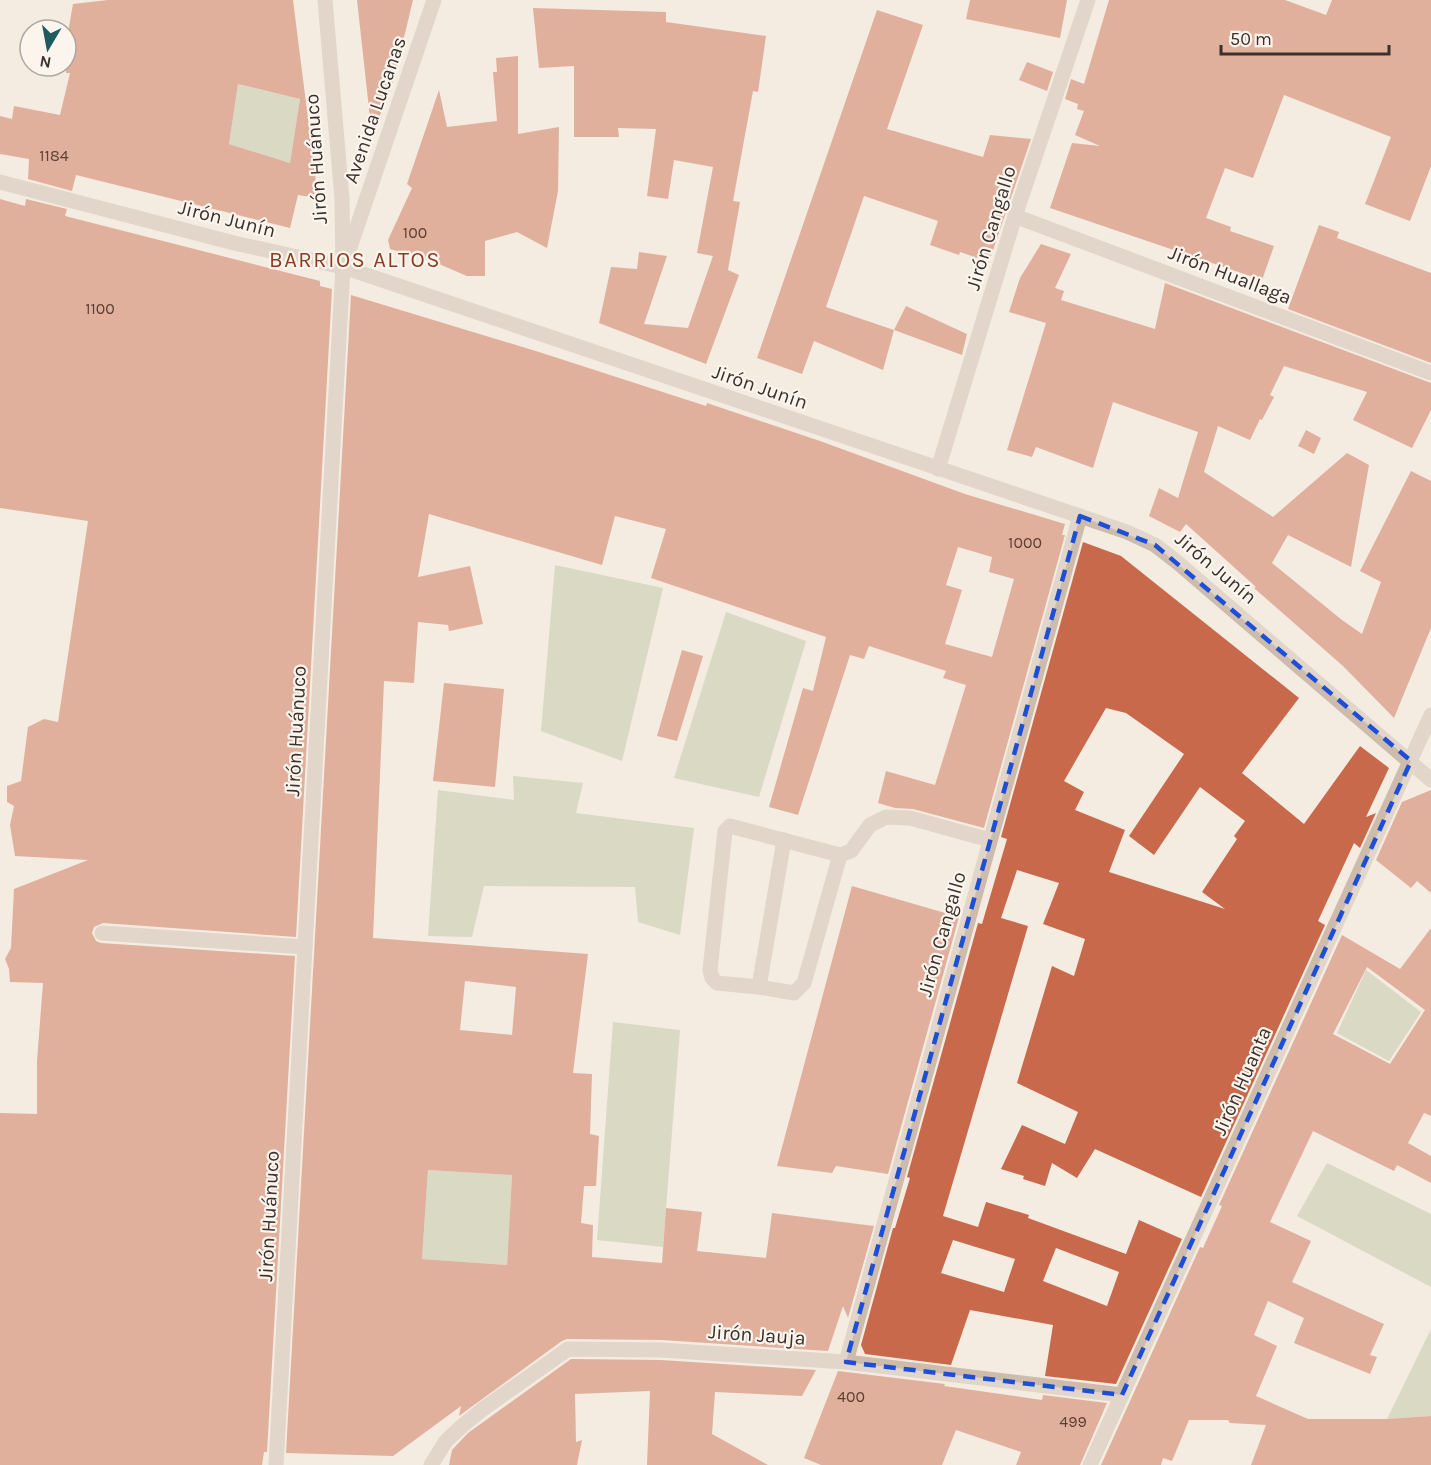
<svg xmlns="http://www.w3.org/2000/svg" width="1431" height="1465" viewBox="0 0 1431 1465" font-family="Karla,sans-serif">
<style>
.green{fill:#b8c4a0}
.building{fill:#c8694b;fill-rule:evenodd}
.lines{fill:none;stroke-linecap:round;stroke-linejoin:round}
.minor{stroke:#cdbbac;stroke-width:15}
.marked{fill:none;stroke:#1d4ed8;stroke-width:4.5;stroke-dasharray:12 8;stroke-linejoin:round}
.labels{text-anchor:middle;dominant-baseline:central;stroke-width:4.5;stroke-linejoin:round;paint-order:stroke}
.number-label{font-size:16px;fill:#5e3e33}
.street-label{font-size:20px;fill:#3b302b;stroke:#fbf5ee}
.quarter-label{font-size:22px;letter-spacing:1.5px;fill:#8c3b22;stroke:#fbf5ee}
</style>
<rect width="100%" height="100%" fill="#f4ebe1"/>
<g class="green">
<path d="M 238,84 L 300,99 L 290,163 L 229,144 Z"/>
<path d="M 555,565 L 663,588 L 622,761 L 541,731 Z"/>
<path d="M 726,612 L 806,641 L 759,797 L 674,778 Z"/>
<path d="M 513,776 L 583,783 L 576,813 L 694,828 L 680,935 L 638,922 L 635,887 L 484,886 L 472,937 L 428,936 L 438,790 L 514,800 Z"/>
<path d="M 1366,970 L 1421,1012 L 1389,1061 L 1337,1033 Z"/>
<path d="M 613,1022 L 680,1030 L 663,1247 L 597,1240 Z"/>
<path d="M 1327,1163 L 1431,1214 L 1431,1287 L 1297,1216 Z"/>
<path d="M 428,1170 L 512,1175 L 507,1265 L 422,1259 Z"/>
<path d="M 1431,1329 L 1431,1416 L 1387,1419 Z"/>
</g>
<g class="building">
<path d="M 108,0 L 293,0 L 318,198 L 298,195 L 290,228 L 76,175 L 72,191 L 28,179 L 29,159 L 0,154 L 0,116 L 12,119 L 14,106 L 60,115 L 70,73 L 66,73 L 66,44 L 73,4 ZM 238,84 L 300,99 L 290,163 L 229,144 Z"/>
<path d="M 357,0 L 413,0 L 394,79 L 372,136 Z"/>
<path d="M 970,0 L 1067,0 L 1060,38 L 966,19 Z"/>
<path d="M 1109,0 L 1285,0 L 1326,15 L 1332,0 L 1431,0 L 1431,166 L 1410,221 L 1365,204 L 1391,137 L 1284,95 L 1253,178 L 1225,168 L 1206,218 L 1231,227 L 1230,231 L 1274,246 L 1262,280 L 1050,208 L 1072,143 L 1100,146 L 1075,135 L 1084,111 L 1077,109 L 1078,104 L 1065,99 L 1071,79 L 1084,84 Z"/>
<path d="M 533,8 L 666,12 L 666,22 L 766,36 L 758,92 L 753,91 L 733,201 L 740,202 L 728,270 L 739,275 L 706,364 L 599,323 L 611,267 L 637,269 L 639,252 L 667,256 L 644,324 L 688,328 L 713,256 L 697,253 L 713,167 L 674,160 L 668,199 L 647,196 L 656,129 L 618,128 L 619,137 L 574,137 L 574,66 L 539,68 Z"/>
<path d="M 877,10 L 923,25 L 887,129 L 983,157 L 990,135 L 1031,139 L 989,262 L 960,252 L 959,255 L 930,245 L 938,221 L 864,196 L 826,307 L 894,330 L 883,370 L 814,341 L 802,374 L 757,358 Z"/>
<path d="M 518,56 L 518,134 L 559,127 L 558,191 L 547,248 L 517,232 L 485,241 L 485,276 L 467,276 L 432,261 L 390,249 L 388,240 L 412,188 L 407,184 L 439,90 L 447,127 L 497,121 L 493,72 L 497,72 L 496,58 Z"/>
<path d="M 1027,62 L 1053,72 L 1047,91 L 1019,80 Z"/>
<path d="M 0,199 L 25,206 L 26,199 L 67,209 L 65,216 L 320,281 L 320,286 L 332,289 L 296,937 L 103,923 L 94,927 L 92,933 L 96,941 L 101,943 L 295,956 L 267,1452 L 264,1452 L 262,1465 L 0,1465 L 0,1113 L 37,1114 L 37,1061 L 43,983 L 10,982 L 9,969 L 5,959 L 11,948 L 14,889 L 88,860 L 15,856 L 10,825 L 14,806 L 7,802 L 7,786 L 21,781 L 28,727 L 44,719 L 58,722 L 88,521 L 0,508 Z"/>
<path d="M 1319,225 L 1339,232 L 1337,238 L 1431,273 L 1431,363 L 1288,309 Z"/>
<path d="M 1041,244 L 1071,254 L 1055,288 L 1064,291 L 1061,300 L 1155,329 L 1165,283 L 1431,383 L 1431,410 L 1412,448 L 1353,420 L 1367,392 L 1284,366 L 1270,395 L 1274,397 L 1262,420 L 1260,419 L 1250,440 L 1218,426 L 1204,472 L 1273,517 L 1347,453 L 1369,465 L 1351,567 L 1288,535 L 1272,563 L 1342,620 L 1362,634 L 1381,582 L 1360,571 L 1411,471 L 1431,481 L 1431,628 L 1394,718 L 1343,666 L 1254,588 L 1256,587 L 1186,524 L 1180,532 L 1149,516 L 1159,488 L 1178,498 L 1198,432 L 1113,402 L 1093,468 L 1036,447 L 1032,457 L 1007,450 L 1046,323 L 1009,312 L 1020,278 Z"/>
<path d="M 351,295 L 539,352 L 706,406 L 707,403 L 820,441 L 965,494 L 1065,524 L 1062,535 L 1065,535 L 984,828 L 913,809 L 895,808 L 878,803 L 886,771 L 935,785 L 966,685 L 943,678 L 946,671 L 869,646 L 864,659 L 850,655 L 798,815 L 769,807 L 803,688 L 813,691 L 826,637 L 651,578 L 666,529 L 615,516 L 602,565 L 429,514 L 418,577 L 470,566 L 483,624 L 449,631 L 448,625 L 418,622 L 414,683 L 384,681 L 373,938 L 588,954 L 573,1073 L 592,1074 L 590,1134 L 599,1136 L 596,1186 L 584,1186 L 581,1223 L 593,1225 L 592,1257 L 662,1263 L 666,1208 L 702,1212 L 697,1251 L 766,1258 L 772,1213 L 874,1226 L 848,1318 L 843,1306 L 828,1351 L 662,1340 L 567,1339 L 562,1341 L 459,1416 L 461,1406 L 393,1456 L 286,1453 ZM 958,547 L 992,557 L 989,572 L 1014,579 L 992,657 L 945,644 L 962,590 L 946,585 ZM 465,981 L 516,987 L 512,1035 L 460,1030 ZM 428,1170 L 512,1175 L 507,1265 L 422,1259 Z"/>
<path d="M 906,306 L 967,334 L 962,355 L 894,330 Z"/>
<path d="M 1306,430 L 1321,438 L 1314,454 L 1298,446 Z"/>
<path d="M 1083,542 L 1121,556 L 1299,698 L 1242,773 L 1304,824 L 1360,746 L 1389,768 L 1366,817 L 1376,813 L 1360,848 L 1354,843 L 1318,921 L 1325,925 L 1201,1197 L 1095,1149 L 1077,1178 L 1052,1163 L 1045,1186 L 1023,1179 L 1024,1176 L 1001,1169 L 1022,1125 L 1065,1144 L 1078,1112 L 1017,1083 L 1052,966 L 1074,976 L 1085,939 L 1043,924 L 1059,883 L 1017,870 L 1001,918 L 1028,926 L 943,1216 L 978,1227 L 986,1202 L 1029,1215 L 1028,1218 L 1126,1254 L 1139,1220 L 1182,1239 L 1116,1384 L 1045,1376 L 1053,1325 L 970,1310 L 951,1365 L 865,1354 L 861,1345 L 893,1228 L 895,1228 L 910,1178 L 907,1177 L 978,923 L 982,924 L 1007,839 L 1001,837 ZM 1106,708 L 1126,713 L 1184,754 L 1129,836 L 1154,855 L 1200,787 L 1245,821 L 1234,836 L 1237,839 L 1202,892 L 1225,909 L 1109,872 L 1125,830 L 1075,810 L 1084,792 L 1064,781 ZM 953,1240 L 1015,1259 L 1004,1292 L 941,1273 ZM 1056,1248 L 1119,1272 L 1107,1306 L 1043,1281 Z"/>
<path d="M 682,650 L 703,656 L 677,741 L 657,736 Z"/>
<path d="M 444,683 L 504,689 L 495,787 L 433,781 Z"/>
<path d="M 1431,790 L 1431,893 L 1417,881 L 1411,888 L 1376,860 L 1402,802 Z"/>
<path d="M 852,886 L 959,917 L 888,1174 L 836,1166 L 832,1173 L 777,1166 Z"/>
<path d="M 1431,928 L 1431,1116 L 1424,1113 L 1408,1143 L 1431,1156 L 1431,1183 L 1397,1165 L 1394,1171 L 1313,1131 L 1270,1222 L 1311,1241 L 1292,1282 L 1384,1324 L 1370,1355 L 1377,1357 L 1370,1374 L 1294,1343 L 1304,1318 L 1268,1301 L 1254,1335 L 1277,1346 L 1256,1396 L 1308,1419 L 1387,1419 L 1431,1416 L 1431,1465 L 1251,1465 L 1266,1425 L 1230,1423 L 1228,1420 L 1189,1420 L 1172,1461 L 1163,1458 L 1161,1465 L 1101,1465 L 1200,1247 L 1203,1248 L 1222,1206 L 1219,1205 L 1342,935 L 1400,969 ZM 1367,967 L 1425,1010 L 1390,1064 L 1333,1034 Z"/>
<path d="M 571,1359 L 661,1360 L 816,1370 L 802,1396 L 715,1392 L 712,1434 L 768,1465 L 647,1465 L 650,1391 L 575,1394 L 576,1442 L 582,1440 L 577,1465 L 449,1465 L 452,1450 L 468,1433 Z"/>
<path d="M 838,1371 L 945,1384 L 944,1386 L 1042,1400 L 1043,1395 L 1107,1403 L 1080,1465 L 1016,1465 L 1021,1452 L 956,1430 L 942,1465 L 821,1465 L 804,1458 Z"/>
</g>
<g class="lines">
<g class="minor">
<path d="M 0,182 L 234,243 L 343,267 L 1127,532 L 1155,545 L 1177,562 L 1431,780"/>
<path d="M 1015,216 L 1431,373"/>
<path d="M 347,256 L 434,0"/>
<path d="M 938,469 L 1015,216 L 1088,0"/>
<path d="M 840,855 L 730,826 L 725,831 L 710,970 L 712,978 L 717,983 L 759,987 L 794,993 L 804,983 L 840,855 L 851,851 L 870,825 L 886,817 L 910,818 L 990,840"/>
<path d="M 102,933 L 305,947"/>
<path d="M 759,987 L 784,840"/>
<path d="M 846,1362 L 1080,516"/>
<path d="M 276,1465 L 343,267 L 342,199 L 325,0"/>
<path d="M 431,1465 L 446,1441 L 462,1426 L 483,1409 L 568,1349 L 661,1350 L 846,1362 L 1122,1395"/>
<path d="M 1090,1465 L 1431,715"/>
</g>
</g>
<path d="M0 0H1431V1465H0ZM 1080,516 L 1155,545 L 1411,761 L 1122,1395 L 846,1362 Z" fill="#f4ebe1" fill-opacity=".55" fill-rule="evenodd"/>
<path class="marked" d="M 1080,516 L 1155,545 L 1411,761 L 1122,1395 L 846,1362 Z"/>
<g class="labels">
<g class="number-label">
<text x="54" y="155">1184</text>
<text x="415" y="232">100</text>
<text x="100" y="308">1100</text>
<text x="1025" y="542">1000</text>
<text x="851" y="1396">400</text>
<text x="1073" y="1421">499</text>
</g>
<g class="street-label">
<text transform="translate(375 110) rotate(-71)">Avenida Lucanas</text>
<text transform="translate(316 159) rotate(-94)">Jirón Huánuco</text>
<text transform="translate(227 219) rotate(14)">Jirón Junín</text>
<text transform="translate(991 228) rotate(-73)">Jirón Cangallo</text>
<text transform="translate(1230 275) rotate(21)">Jirón Huallaga</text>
<text transform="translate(760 387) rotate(19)">Jirón Junín</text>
<text transform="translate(1216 568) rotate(40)">Jirón Junín</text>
<text transform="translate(296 731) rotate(-87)">Jirón Huánuco</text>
<text transform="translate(942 934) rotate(-74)">Jirón Cangallo</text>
<text transform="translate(1242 1081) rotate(-66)">Jirón Huanta</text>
<text transform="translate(269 1216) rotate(-87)">Jirón Huánuco</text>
<text transform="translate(757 1335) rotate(4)">Jirón Jauja</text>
</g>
<g class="quarter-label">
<text x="355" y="260">BARRIOS ALTOS</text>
</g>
</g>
<g transform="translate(48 48) rotate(190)"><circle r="28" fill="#fbf5ee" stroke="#aea6a0" stroke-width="1.5"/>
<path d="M0-4.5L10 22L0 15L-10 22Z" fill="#1f5a5e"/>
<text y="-9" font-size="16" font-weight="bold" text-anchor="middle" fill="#3b302b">N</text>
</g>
<path d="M1221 45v9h168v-9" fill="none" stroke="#3b302b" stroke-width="3"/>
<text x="1230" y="45" font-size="18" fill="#3b302b" stroke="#fbf5ee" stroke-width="4.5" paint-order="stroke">50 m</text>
</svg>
